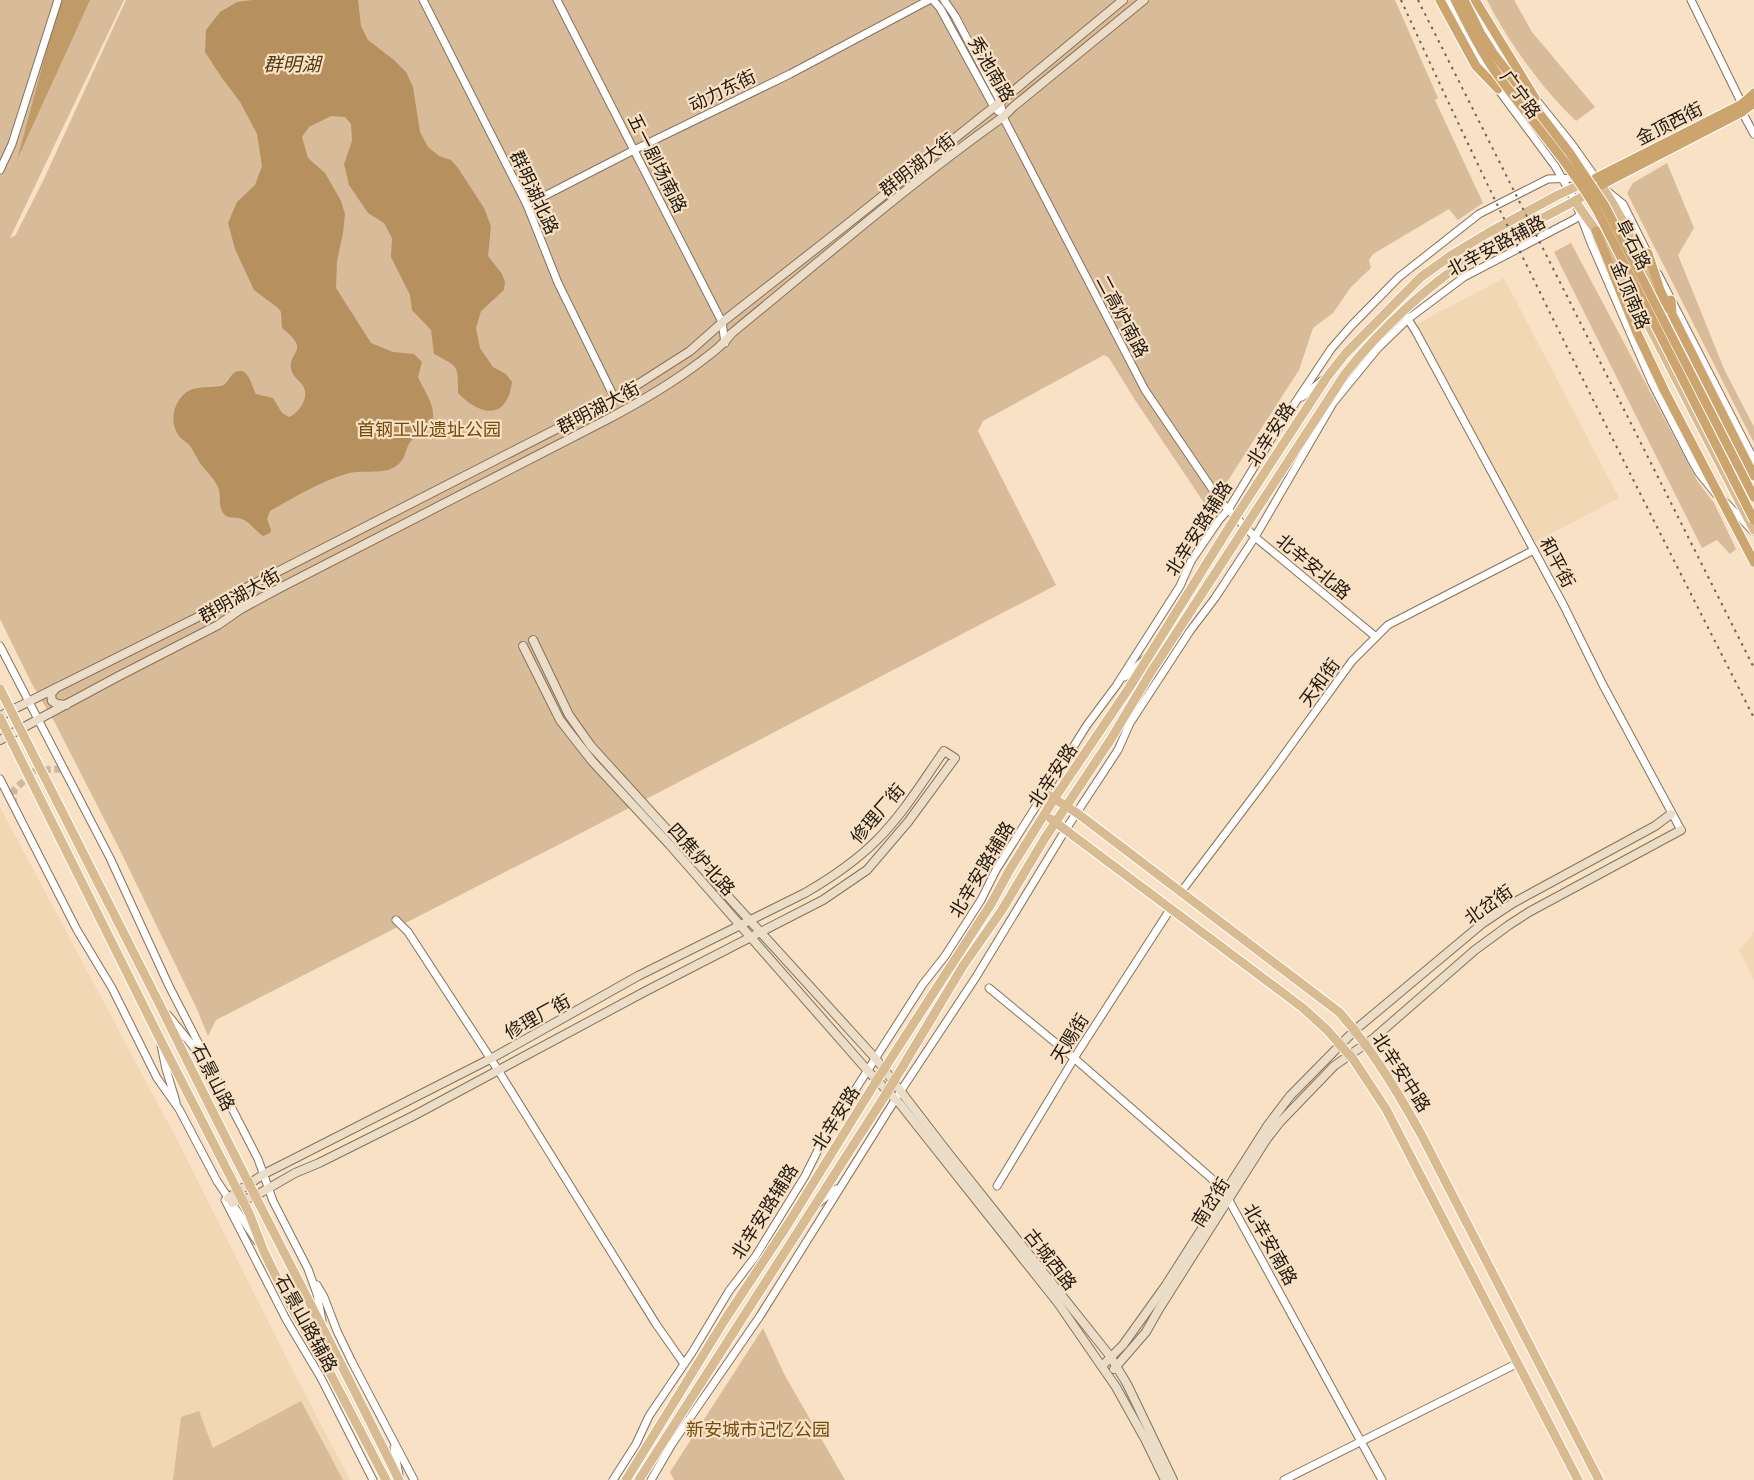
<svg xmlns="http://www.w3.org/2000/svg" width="1754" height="1480" viewBox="0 0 1754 1480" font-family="Ubuntu,'Noto Sans SC',sans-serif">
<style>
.built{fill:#f2d7b4}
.green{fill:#d8bc99}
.forest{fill:#c09a67}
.water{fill:#b6905e}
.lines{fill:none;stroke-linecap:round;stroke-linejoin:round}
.tertiary-tunnel{stroke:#cdb9a0;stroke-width:7;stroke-dasharray:7 3.5;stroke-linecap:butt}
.tertiary-casing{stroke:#867259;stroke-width:9}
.secondary-casing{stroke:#867259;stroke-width:10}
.primary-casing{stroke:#fff;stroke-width:11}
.trunk-casing{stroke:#fff;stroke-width:11}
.tertiary{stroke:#fff;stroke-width:7}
.secondary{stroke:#ecddc9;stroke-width:8}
.primary{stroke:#d9bb92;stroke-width:9}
.trunk{stroke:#cca46e;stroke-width:9}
.rail{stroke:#706252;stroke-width:2;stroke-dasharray:2.5 5;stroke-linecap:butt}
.primary-bridge-casing{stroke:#fff;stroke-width:11;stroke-linecap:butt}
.trunk-bridge-casing{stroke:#fff;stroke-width:11;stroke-linecap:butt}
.primary-bridge{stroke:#d9bb92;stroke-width:9}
.trunk-bridge{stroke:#cca46e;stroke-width:9}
.labels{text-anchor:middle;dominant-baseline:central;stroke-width:4.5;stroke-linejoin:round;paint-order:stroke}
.street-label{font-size:18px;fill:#20180e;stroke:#f8e1c5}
.park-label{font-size:18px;fill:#724c0e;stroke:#f8e1c5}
.water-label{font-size:19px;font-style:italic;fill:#543810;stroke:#f8e1c5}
</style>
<rect width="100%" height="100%" fill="#f8e1c5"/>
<g class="built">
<path d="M 1504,278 L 1619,498 L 1533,543 L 1417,324 Z"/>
<path d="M 0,807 L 176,1138 L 288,1361 L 350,1480 L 0,1480 Z"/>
<path d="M 1754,931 L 1754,980 L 1739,950 L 1752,935 Z"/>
</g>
<g class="green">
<path d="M 0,0 L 124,0 L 10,238 L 15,236 L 43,181 L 126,0 L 1395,0 L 1438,98 L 1435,100 L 1483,203 L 1458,220 L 1449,209 L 1373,254 L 1369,260 L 1371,268 L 1351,287 L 1333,313 L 1313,328 L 1299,370 L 1209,510 L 1135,400 L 1109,358 L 1104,355 L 983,421 L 978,431 L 1056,585 L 562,843 L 216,1020 L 208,1036 L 196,1007 L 118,846 L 55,723 L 32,684 L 0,619 Z"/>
<path d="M 1487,0 L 1514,0 L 1532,32 L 1595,107 L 1576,121 C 1543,90 1507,40 1487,0 Z"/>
<path d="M 1667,163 L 1694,228 L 1678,255 L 1724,369 L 1754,427 L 1754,443 L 1627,193 L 1633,183 Z"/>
<path d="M 1571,243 L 1698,482 L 1714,503 L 1736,549 L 1730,554 L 1717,540 L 1702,548 L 1554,252 Z"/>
<path d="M 763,1328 L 784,1374 L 845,1480 L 674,1480 L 670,1472 Z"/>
<path d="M 301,1401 L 343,1480 L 173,1480 L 181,1417 L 199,1411 L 213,1448 Z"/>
</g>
<path class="forest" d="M 60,0 L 90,0 L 17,160 Z"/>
<path class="water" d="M 252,0 L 358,0 L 361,26 L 368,40 L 394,60 L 406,72 L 413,87 L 420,132 L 428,147 L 439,156 L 451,160 L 458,168 L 484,208 L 491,226 L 488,256 L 502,274 L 505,282 L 504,290 L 481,311 L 476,328 L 480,348 L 493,367 L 506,374 L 512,382 C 507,421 480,416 458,393 C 458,365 459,367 434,354 L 431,330 L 412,310 L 410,295 L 391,257 L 392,238 L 384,223 L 368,213 L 349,185 L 344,164 L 352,141 L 351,124 L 345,117 L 331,116 L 309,127 L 302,137 L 308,158 L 325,173 L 341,201 L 345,214 L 343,233 L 337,261 L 336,288 L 371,343 L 393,352 L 414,354 L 422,362 L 418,377 C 423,389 434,403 433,416 C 432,430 418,432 411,441 C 404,450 407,459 395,467 C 381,475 361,469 346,474 C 321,481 293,498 270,511 L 267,519 L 271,530 L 270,533 L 263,536 C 255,531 250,521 239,518 C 234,517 229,519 225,515 C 217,508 222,496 218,487 C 214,478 205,470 200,463 C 196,457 194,451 190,446 C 187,442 182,440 179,436 C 168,422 174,398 190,390 C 200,386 210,388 220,386 C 230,385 229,371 240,371 C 249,370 252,387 256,394 L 273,398 L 282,413 L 289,417 C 298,414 309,398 304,388 C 302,382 294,378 292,372 C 284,352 314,353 282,328 L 281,312 L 278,308 L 254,290 L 235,249 L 228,223 L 237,202 L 255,185 L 262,166 L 257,134 L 240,102 L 222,78 L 205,52 L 206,30 L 220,12 L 237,2 Z"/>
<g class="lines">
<path class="tertiary-tunnel" d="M 13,805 L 14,790 L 36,770 L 65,769"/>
<defs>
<g id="tertiary">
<path d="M 423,0 L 527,205 L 558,283 L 615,399"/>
<path d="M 557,0 L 722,322 L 725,343"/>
<path d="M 933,0 L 940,8 L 994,107 L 998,111"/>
<path d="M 944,0 L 955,16 L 1000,101 L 1003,117 L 1145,390 L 1221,502 L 1255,537 L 1376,637"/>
<path d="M 1448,0 L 1472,46 L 1498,89 L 1555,166 L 1575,201 L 1591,243 L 1652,383 L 1691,459 L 1699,473 L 1716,494"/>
<path d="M 1469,0 L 1483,27 L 1521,82"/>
<path d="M 1691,0 L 1742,104"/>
<path d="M 1533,96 L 1571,143 L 1598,181"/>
<path d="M 1742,112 L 1754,134"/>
<path d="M 0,170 L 12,144 L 58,0"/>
<path d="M 1608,192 L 1623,204 L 1649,256"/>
<path d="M 527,205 L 634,150 L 790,74 L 929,0"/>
<path d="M 1658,274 L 1754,460"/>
<path d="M 1406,316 L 1416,332 L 1564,606 L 1603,685 L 1681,830"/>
<path d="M 1302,397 L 1323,380"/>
<path d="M 1726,503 L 1753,531"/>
<path d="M 0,646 L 110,858 L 169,986 L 258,1159 L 273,1201 L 308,1269 L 317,1294 L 322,1321"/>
<path d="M 1125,677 L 1145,659"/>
<path d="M 0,779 L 77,930 L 112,988 L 157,1078 L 179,1109 L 217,1181 L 257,1241"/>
<path d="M 1181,892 L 1265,781 L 1352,661 L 1388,625 L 1534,550"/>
<path d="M 396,920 L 408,932 L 498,1070 L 656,1324 L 684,1364"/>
<path d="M 989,988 L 1074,1058 L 1211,1178 L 1225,1193 L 1382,1480"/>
<path d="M 168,1015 L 205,1061"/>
<path d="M 161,1045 L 166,1069 L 176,1102"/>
<path d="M 997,1186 L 1078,1052 L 1171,908"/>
<path d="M 225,1200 L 287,1321 L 321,1378 L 373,1480"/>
<path d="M 817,1204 L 836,1189"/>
<path d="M 317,1285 L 324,1297 L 337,1331 L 352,1362 L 414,1480"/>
<path d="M 394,1448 L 399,1475"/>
<path d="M 613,1480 L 636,1444 L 649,1416 L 693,1351 L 729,1291 L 755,1257 L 805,1176 L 823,1140 L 923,984 L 945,956 L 981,900 L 996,870 L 1087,725 L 1116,686 L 1180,586 L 1191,561 L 1219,520 L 1228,510 L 1271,439 L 1331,349 L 1351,326 L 1399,277 L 1479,214 L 1548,179 L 1581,178"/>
<path d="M 651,1480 L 672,1444 L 760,1316 L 900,1092 L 976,977 L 1066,829 L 1118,750 L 1130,723 L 1190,631 L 1215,598 L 1255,537 L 1333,403 L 1378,348 L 1408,319 L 1464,277 L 1575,219 L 1583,213"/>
<path d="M 1284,1480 L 1518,1363"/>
</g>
<g id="secondary">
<path d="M 533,640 L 569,715 L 591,746 L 876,1059 L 945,1149 L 1110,1356 L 1127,1384 L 1173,1480"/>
<path d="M 523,646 L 560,720 L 577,742 L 592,761 L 669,844 L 868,1071 L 900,1104 L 1058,1303 L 1116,1387 L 1145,1439 L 1165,1480"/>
<path d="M 56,688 L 51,694 L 52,701 L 57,704 L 66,705"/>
<path d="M 0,716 L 216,608 L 238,592 L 615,399 L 690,351 L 725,320 L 845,226 L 994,107 L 1123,0"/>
<path d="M 0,740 L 117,677 L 218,625 L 241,609 L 274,591 L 608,419 C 640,402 671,384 700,362 C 712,353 723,345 732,333 C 821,260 909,184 1003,117 L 1013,107 L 1144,0"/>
<path d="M 228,1198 L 264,1174 L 494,1057 L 638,976 L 805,893 C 831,878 855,862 877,840 C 903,814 923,781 944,751 L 955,758 L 908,822 L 867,870 L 823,900 L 646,991 L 413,1116 L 319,1163 L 295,1173 L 255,1196 L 232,1203"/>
<path d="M 1103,1365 L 1123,1345 L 1166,1285 L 1268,1125 L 1290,1096 L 1355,1030 L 1483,923 L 1513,903 L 1655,826 L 1671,814"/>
<path d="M 1114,1369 L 1146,1332 L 1159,1309 L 1266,1140 L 1280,1122 L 1334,1066 L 1374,1038 L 1475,950 L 1509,925 L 1529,912 L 1681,830"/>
</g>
<g id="primary">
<path d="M 1601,185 C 1626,221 1643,262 1658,304"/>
<path d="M 1575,201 L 1611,252 L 1754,530"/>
<path d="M 1045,793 L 1077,813 L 1339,1012 C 1372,1049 1397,1091 1421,1134 L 1599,1480"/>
<path d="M 1051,819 L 1303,1008 L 1327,1030 L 1353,1059 L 1386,1109 L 1578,1480"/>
<path d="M 160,1005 C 237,1165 321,1321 399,1480"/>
<path d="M 159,1037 L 249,1213 L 264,1252 L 290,1305 L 330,1373 L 386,1480"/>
<path d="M 626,1480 L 726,1318 L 788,1224 L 877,1080 L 991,904 L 1009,871 L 1054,799 L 1129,688 L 1235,518 L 1327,377 L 1346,353 L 1421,277 L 1453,254 L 1488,233 L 1558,195 L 1586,182"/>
<path d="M 639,1480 L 888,1091 L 963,966 L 1002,910 L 1045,838 L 1111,739 L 1151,672 L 1345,374 C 1381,328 1431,282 1481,251 C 1517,229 1556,213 1592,191"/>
</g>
<g id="trunk">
<path d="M 1440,0 L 1476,66 L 1498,89"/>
<path d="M 1475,0 L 1535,98"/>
<path d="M 1596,178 L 1742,104 L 1754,93"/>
<path d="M 1601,185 L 1742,112 L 1754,103"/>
<path d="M 1596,231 L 1637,333 L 1664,390"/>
<path d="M 1648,253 L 1660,290 L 1669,309"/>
<path d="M 1671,300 L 1672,314 L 1754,476"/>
</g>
</defs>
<use href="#tertiary" class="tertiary-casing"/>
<use href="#secondary" class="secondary-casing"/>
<use href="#primary" class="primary-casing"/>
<use href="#trunk" class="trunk-casing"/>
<use href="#tertiary" class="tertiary"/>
<use href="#secondary" class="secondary"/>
<use href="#primary" class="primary"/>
<use href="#trunk" class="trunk"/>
<g class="rail">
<path d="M 1401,0 C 1512,243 1633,480 1754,718"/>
<path d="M 1418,0 L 1754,668"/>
</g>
<defs>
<g id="primary-bridge">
<path d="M 0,689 L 160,1005"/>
<path d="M 0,718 L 159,1037"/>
</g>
<g id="trunk-bridge">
<path d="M 1455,0 C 1468,25 1480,51 1497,74 C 1530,120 1568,161 1597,210 L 1754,520"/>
<path d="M 1464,0 L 1481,34 L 1493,53 L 1569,152 L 1605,206 L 1754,497"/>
<path d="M 1664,390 L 1754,562"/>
</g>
</defs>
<use href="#primary-bridge" class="primary-bridge-casing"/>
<use href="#trunk-bridge" class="trunk-bridge-casing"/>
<use href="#primary-bridge" class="primary-bridge"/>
<use href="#trunk-bridge" class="trunk-bridge"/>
</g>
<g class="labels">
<g class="street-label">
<text transform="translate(992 69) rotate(60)">秀池南路</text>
<text transform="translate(722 90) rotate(-26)">动力东街</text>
<text transform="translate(1521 94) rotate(54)">广宁路</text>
<text transform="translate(1669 123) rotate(-27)">金顶西街</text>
<text transform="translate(658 163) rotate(63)">五一剧场南路</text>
<text transform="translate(917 164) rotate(-38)">群明湖大街</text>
<text transform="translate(535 192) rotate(65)">群明湖北路</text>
<text transform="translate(1634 244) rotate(63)">阜石路</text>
<text transform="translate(1496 245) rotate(-28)">北辛安路辅路</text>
<text transform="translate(1631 295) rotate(67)">金顶南路</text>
<text transform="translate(1123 316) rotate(62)">二高炉南路</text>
<text transform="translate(598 407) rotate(-28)">群明湖大街</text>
<text transform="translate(1270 434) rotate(-57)">北辛安路</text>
<text transform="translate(1198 528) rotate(-58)">北辛安路辅路</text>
<text transform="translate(1558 562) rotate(62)">和平街</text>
<text transform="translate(1314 566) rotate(40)">北辛安北路</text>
<text transform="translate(239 595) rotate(-30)">群明湖大街</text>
<text transform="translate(1319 682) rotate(-54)">天和街</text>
<text transform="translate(1052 775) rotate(-56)">北辛安路</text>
<text transform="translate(877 813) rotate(-49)">修理厂街</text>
<text transform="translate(702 859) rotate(48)">四焦炉北路</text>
<text transform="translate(981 869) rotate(-59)">北辛安路辅路</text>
<text transform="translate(1488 904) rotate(-35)">北岔街</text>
<text transform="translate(537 1016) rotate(-29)">修理厂街</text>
<text transform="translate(1069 1038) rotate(-58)">天赐街</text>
<text transform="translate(1402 1072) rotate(57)">北辛安中路</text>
<text transform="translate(214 1077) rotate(63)">石景山路</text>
<text transform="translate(835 1118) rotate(-58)">北辛安路</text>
<text transform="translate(1210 1202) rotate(-58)">南岔街</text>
<text transform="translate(764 1211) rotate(-58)">北辛安路辅路</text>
<text transform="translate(1271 1244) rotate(61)">北辛安南路</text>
<text transform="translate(1051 1259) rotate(52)">古城西路</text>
<text transform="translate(307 1323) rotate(61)">石景山路辅路</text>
</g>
<g class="park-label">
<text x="429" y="429">首钢工业遗址公园</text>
<text x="758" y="1429">新安城市记忆公园</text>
</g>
<g class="water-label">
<text x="292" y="64">群明湖</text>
</g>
</g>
</svg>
